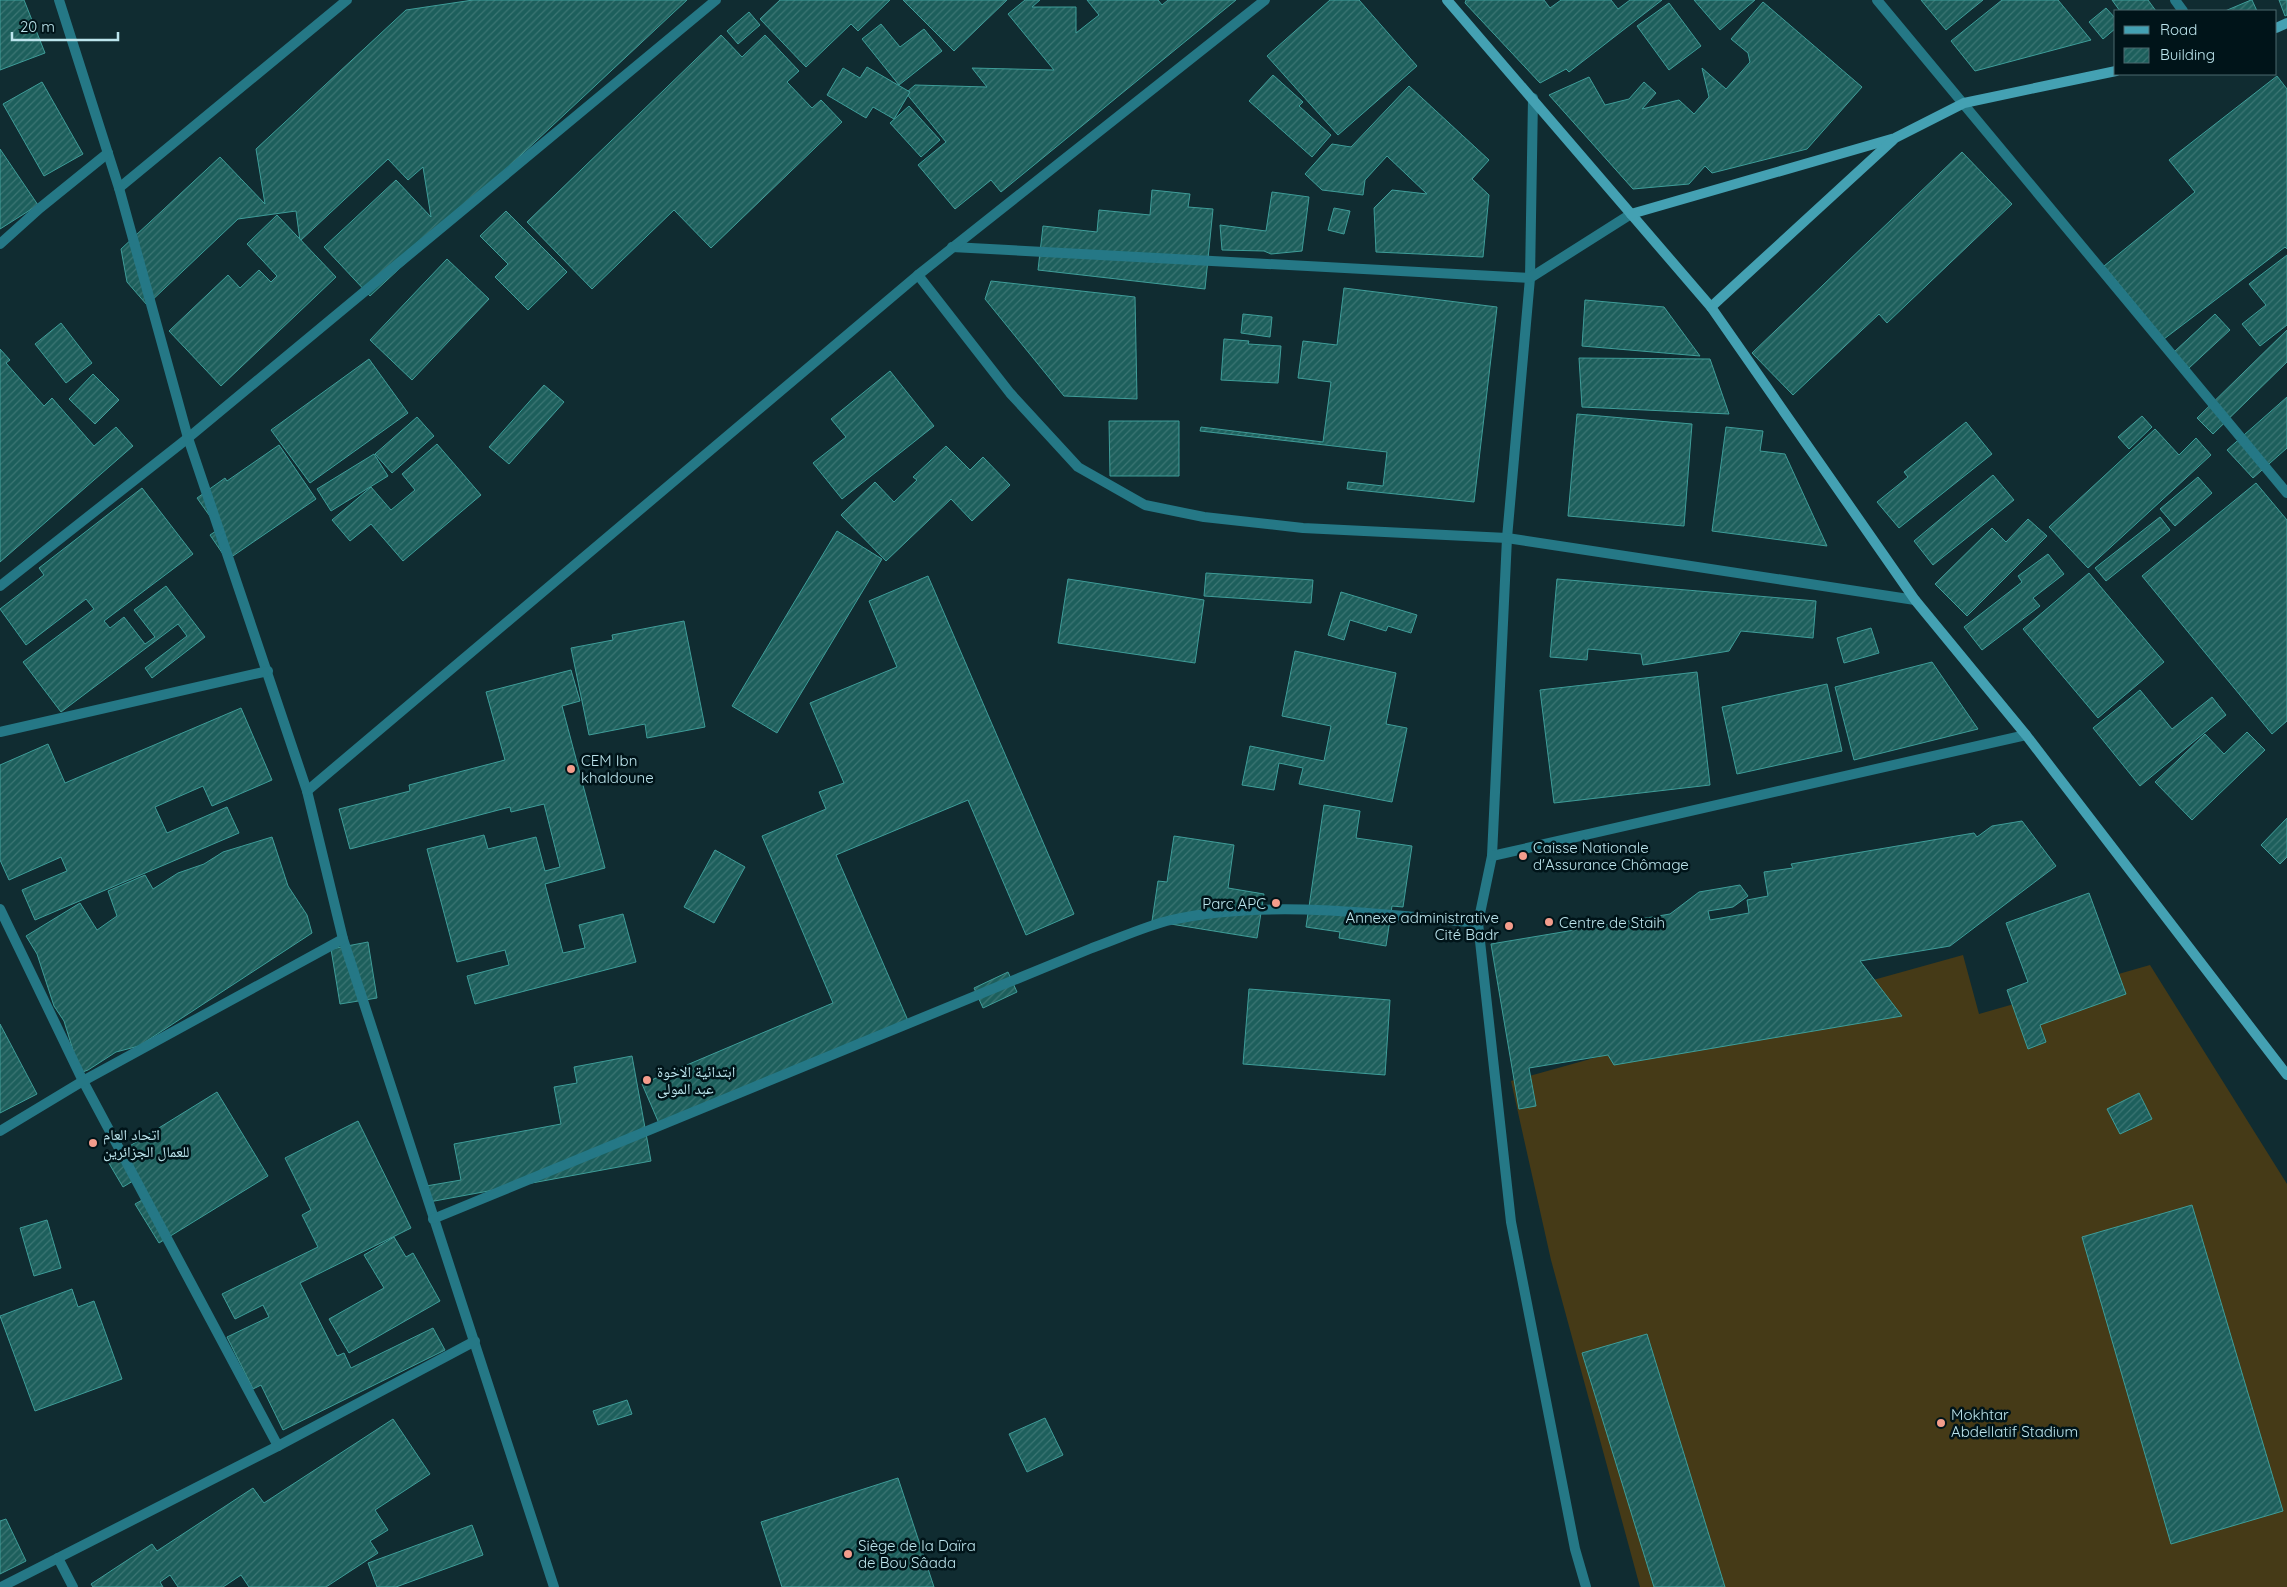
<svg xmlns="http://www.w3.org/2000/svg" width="2287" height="1587" viewBox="0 0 2287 1587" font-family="Quicksand,'Noto Naskh Arabic',sans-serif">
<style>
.pitch{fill:#453a17}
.building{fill:url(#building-hatch);stroke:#3f9d99}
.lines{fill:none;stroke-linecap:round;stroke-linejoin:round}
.street{stroke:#257886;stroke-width:10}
.secondary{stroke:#44a1b3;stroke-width:10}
.poi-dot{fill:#f49d8c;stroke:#001419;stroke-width:2}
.labels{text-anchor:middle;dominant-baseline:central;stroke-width:5;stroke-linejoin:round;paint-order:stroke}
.poi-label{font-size:15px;fill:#bce5ed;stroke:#001419;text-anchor:start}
</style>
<defs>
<pattern id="building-hatch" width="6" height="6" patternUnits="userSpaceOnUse" patternTransform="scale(1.25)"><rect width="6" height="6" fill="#1d5f5c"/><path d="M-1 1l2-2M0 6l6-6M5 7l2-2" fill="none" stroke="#3c7674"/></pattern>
</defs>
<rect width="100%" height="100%" fill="#102c31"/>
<path class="pitch" d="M 1963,955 L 1979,1014 L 2150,965 L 2287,1184 L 2287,1587 L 1640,1587 L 1551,1260 L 1511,1081 Z"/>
<g class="building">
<path d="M 0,0 L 24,0 L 45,53 L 0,70 Z"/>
<path d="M 473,0 L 687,0 L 370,296 L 324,247 L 396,180 L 431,217 L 423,167 L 408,180 L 388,159 L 300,241 L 296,211 L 238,219 L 147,305 L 127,282 L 121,249 L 220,157 L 265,204 L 256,149 L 406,10 Z"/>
<path d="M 780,0 L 890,0 L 858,31 L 851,24 L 806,67 L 760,19 Z"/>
<path d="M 903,0 L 1007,0 L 954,51 Z"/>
<path d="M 1025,0 L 1040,0 L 1032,7 L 1076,7 L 1076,33 L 1099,15 L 1087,0 L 1158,0 L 1162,5 L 1168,0 L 1236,0 L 1001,192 L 991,180 L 955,209 L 918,165 L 946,142 L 906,93 L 915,85 L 987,87 L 972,68 L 1054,70 L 1008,14 Z"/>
<path d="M 1330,0 L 1359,0 L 1417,66 L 1338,135 L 1267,56 Z"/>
<path d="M 1466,0 L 1544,0 L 1550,8 L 1561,0 L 1611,0 L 1618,9 L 1630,0 L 1662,0 L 1569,72 L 1566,69 L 1540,83 L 1465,3 Z"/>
<path d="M 1694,0 L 1755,0 L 1720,30 Z"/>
<path d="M 1921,0 L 1983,0 L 1946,30 Z"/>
<path d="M 2002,0 L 2058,0 L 2091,40 L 1975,71 L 1951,41 Z"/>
<path d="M 2112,0 L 2148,0 L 2156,11 L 2120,11 Z"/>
<path d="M 2252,0 L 2257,11 L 2225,11 L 2251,0 Z"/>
<path d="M 2279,0 L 2287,0 L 2287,15 L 2285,16 Z"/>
<path d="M 1763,2 L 1862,87 L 1807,149 L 1712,173 L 1705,166 L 1689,184 L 1633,189 L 1549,95 L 1589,77 L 1605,105 L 1629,99 L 1644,82 L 1656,93 L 1642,109 L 1679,100 L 1694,114 L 1709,97 L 1702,68 L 1726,89 L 1750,62 L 1748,53 L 1731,39 Z"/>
<path d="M 1669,3 L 1701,46 L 1669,70 L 1637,26 Z"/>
<path d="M 2106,8 L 2116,19 L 2116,28 L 2103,39 L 2089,22 Z"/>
<path d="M 749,12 L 760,25 L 738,44 L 727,31 Z"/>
<path d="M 881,24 L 900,47 L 924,29 L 942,51 L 899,85 L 862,39 Z"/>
<path d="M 721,35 L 742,57 L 765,35 L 799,71 L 787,82 L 812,108 L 821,100 L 842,122 L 711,248 L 674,210 L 592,289 L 527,222 Z"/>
<path d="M 867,67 L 910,92 L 894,119 L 873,107 L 866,118 L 827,95 L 843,68 L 860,78 Z"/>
<path d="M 1273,75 L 1303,102 L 1299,106 L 1331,135 L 1312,157 L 1249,101 Z"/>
<path d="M 2277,76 L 2287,89 L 2287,249 L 2285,247 L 2164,339 L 2104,266 L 2195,192 L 2169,160 Z"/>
<path d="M 42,82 L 83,154 L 44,176 L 3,104 Z"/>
<path d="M 1409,86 L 1489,160 L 1472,179 L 1489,195 L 1483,257 L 1376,252 L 1374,208 L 1392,190 L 1427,194 L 1387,156 L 1365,180 L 1363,195 L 1322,190 L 1305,174 L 1332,144 L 1351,147 Z"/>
<path d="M 909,106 L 940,140 L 921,157 L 890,123 Z"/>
<path d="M 0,149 L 38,205 L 0,229 Z"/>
<path d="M 1962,152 L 2012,204 L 1887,323 L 1879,314 L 1793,395 L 1752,353 Z"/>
<path d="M 1152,190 L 1190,194 L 1188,207 L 1213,209 L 1205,289 L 1038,270 L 1043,226 L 1097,232 L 1099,210 L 1150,215 Z"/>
<path d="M 1272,192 L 1309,197 L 1302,251 L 1271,254 L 1264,251 L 1222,250 L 1220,225 L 1266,231 Z"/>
<path d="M 1334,208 L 1350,211 L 1344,234 L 1328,230 Z"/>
<path d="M 506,211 L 567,272 L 528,310 L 495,277 L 508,264 L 480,236 Z"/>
<path d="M 277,215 L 336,277 L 221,386 L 169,331 L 228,275 L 240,288 L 259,270 L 271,282 L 277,276 L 247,244 Z"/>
<path d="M 2287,255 L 2287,325 L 2260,346 L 2242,324 L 2266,305 L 2249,284 Z"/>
<path d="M 447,259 L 489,299 L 412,380 L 370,340 Z"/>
<path d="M 991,281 L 1135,297 L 1137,399 L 1064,396 L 985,299 Z"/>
<path d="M 1344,288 L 1497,307 L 1474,502 L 1347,489 L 1348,482 L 1383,486 L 1387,452 L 1200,431 L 1201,427 L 1323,442 L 1331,382 L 1298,378 L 1303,341 L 1337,345 Z"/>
<path d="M 1585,300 L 1664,307 L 1700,356 L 1582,346 Z"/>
<path d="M 1243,314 L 1272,317 L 1270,337 L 1241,333 Z"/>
<path d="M 2215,314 L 2230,330 L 2189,368 L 2174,352 Z"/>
<path d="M 61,323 L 92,363 L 66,383 L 35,344 Z"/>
<path d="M 2287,330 L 2287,362 L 2213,434 L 2197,418 Z"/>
<path d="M 1224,339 L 1249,341 L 1248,344 L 1281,346 L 1278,383 L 1221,380 Z"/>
<path d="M 0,349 L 10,360 L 6,363 L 44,406 L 52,398 L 94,446 L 116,427 L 133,446 L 0,562 Z"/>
<path d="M 1579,358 L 1710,359 L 1729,414 L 1582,407 Z"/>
<path d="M 369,359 L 408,413 L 310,483 L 271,430 Z"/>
<path d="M 890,371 L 934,426 L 842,499 L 813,463 L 846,437 L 831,419 Z"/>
<path d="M 93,374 L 119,400 L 95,424 L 69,399 Z"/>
<path d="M 544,385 L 564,402 L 509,464 L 489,447 Z"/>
<path d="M 2287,397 L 2287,448 L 2253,478 L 2227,450 Z"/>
<path d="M 1577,414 L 1692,424 L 1684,526 L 1568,516 Z"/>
<path d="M 2142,416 L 2152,427 L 2129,449 L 2118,437 Z"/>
<path d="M 417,417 L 434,436 L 392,473 L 375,454 Z"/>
<path d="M 1109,421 L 1179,421 L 1179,476 L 1110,476 Z"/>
<path d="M 1966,422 L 1992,454 L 1899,528 L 1877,502 L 1908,477 L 1904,472 Z"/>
<path d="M 1726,427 L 1763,431 L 1760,451 L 1785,454 L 1827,546 L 1712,531 Z"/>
<path d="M 2155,429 L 2179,455 L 2196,438 L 2211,455 L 2088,568 L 2049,527 Z"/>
<path d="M 437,444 L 481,495 L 403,561 L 371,524 L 350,541 L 332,520 L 371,487 L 391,510 L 415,490 L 402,474 Z"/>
<path d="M 279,445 L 316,499 L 227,560 L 210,535 L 219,529 L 197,498 L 225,478 L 227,481 Z"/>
<path d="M 946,446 L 970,470 L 983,457 L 1010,485 L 972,521 L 951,499 L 886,561 L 841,515 L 875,482 L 894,502 L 917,480 L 913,477 Z"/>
<path d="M 374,454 L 388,476 L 331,511 L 317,489 Z"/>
<path d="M 1993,475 L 2014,500 L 1933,565 L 1914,541 Z"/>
<path d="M 2198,477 L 2212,493 L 2175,526 L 2160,509 Z"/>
<path d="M 2256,483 L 2287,520 L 2287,721 L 2272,734 L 2142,576 Z"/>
<path d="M 142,488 L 193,554 L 104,621 L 110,628 L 124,617 L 145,644 L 155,637 L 134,610 L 166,586 L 205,637 L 152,678 L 145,668 L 187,636 L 178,624 L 61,712 L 23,662 L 94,609 L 86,599 L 26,645 L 0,609 L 44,575 L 39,568 Z"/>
<path d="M 2160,517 L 2170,530 L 2106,581 L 2095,568 Z"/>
<path d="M 2028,519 L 2047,536 L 1967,616 L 1935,584 L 1992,528 L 2006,542 Z"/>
<path d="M 837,531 L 882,559 L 777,733 L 732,706 Z"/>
<path d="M 2048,554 L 2064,574 L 2033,598 L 2040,606 L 1982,650 L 1964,627 L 2022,582 L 2018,576 Z"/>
<path d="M 1206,573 L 1313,580 L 1311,603 L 1204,596 Z"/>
<path d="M 2089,573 L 2164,662 L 2098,718 L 2023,629 Z"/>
<path d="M 928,576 L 1074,914 L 1026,935 L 968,800 L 836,855 L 909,1023 L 661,1128 L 642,1084 L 833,1003 L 762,836 L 826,809 L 819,792 L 844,783 L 810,703 L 897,667 L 869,601 Z"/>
<path d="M 1068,579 L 1204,600 L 1195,663 L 1058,643 Z"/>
<path d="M 1557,579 L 1816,601 L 1813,638 L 1741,631 L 1729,651 L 1643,665 L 1641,654 L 1588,649 L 1587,660 L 1550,657 Z"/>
<path d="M 1341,592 L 1417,615 L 1411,633 L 1388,626 L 1386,631 L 1350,620 L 1344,640 L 1328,635 Z"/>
<path d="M 684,621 L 705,727 L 647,738 L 645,724 L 589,735 L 571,648 L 613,640 L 612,635 Z"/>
<path d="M 1871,628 L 1879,653 L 1844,663 L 1837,638 Z"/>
<path d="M 1295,651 L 1396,673 L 1386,724 L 1407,728 L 1392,802 L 1299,784 L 1303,768 L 1279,763 L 1274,790 L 1242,785 L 1250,746 L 1324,761 L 1331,726 L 1282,716 Z"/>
<path d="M 1932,662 L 1978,729 L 1854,760 L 1835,687 Z"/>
<path d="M 571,670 L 580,701 L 562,706 L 605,868 L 545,884 L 563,953 L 585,948 L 579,925 L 623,914 L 636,962 L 475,1004 L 467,976 L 509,965 L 505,950 L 457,962 L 427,849 L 484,835 L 488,849 L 536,837 L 545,871 L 560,867 L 544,804 L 511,812 L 510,807 L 350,849 L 339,809 L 410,791 L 409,785 L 505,760 L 486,692 Z"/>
<path d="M 1697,672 L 1710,785 L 1554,803 L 1540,690 Z"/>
<path d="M 1827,684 L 1842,751 L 1737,774 L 1722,707 Z"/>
<path d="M 2140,690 L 2172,729 L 2212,697 L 2226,715 L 2140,786 L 2093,728 Z"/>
<path d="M 241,708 L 272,780 L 212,806 L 203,786 L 155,807 L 167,833 L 227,807 L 239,833 L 35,920 L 22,890 L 67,871 L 61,857 L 9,880 L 0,860 L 0,765 L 48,744 L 65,783 Z"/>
<path d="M 2247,732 L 2265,750 L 2192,820 L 2155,782 L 2205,734 L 2224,754 Z"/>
<path d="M 1324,805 L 1360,811 L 1356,838 L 1412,846 L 1403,907 L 1392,906 L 1386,946 L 1339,938 L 1340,932 L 1306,927 Z"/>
<path d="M 2287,818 L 2287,857 L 2280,864 L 2261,845 Z"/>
<path d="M 2022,821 L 2056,866 L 1950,946 L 1860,961 L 1902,1016 L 1614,1065 L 1608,1055 L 1529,1068 L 1536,1106 L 1519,1109 L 1491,944 L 1670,914 L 1699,892 L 1740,885 L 1748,896 L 1733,907 L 1708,911 L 1710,920 L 1749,913 L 1747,900 L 1768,896 L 1764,872 L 1793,868 L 1791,864 L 1974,833 L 1977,837 L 1992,826 Z"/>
<path d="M 1174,836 L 1234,845 L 1228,888 L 1264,894 L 1257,938 L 1152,921 L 1158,881 L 1167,882 Z"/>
<path d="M 272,837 L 288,886 L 307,915 L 312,933 L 139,1046 L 116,1052 L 88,1070 L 80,1073 L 64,1021 L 54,1006 L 37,954 L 26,936 L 80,903 L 97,930 L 117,916 L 108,891 L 145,875 L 153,889 L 178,873 L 204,864 L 223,852 Z"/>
<path d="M 715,850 L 745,867 L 714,923 L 684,907 Z"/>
<path d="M 2089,893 L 2126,994 L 2040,1025 L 2046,1042 L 2028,1049 L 2007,990 L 2028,982 L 2006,923 Z"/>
<path d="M 368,942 L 377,998 L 340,1004 L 331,949 Z"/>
<path d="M 1008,972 L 1017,992 L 983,1008 L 974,988 Z"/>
<path d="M 1249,989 L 1390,1000 L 1385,1075 L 1243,1064 Z"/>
<path d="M 0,1024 L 37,1094 L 0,1113 Z"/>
<path d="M 632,1056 L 651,1161 L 429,1202 L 426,1186 L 461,1180 L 454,1144 L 561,1124 L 554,1087 L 577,1083 L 574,1067 Z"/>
<path d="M 217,1092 L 268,1176 L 159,1243 L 135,1204 L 144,1199 L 133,1181 L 123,1187 L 107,1160 Z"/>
<path d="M 2139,1093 L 2152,1119 L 2120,1134 L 2107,1109 Z"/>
<path d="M 358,1121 L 411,1228 L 300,1283 L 337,1356 L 344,1353 L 351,1368 L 433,1328 L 445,1350 L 283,1430 L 261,1385 L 253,1389 L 227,1337 L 269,1317 L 263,1305 L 235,1319 L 222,1294 L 318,1247 L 302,1215 L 311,1210 L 285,1158 Z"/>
<path d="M 2192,1205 L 2283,1511 L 2171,1544 L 2082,1237 Z"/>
<path d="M 47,1220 L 61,1268 L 34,1276 L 20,1228 Z"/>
<path d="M 394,1237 L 406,1257 L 413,1253 L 440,1301 L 349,1353 L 329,1319 L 384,1288 L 364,1255 Z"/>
<path d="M 72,1289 L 78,1307 L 94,1301 L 122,1379 L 35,1411 L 0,1316 Z"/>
<path d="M 1647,1334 L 1725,1587 L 1654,1587 L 1582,1353 Z"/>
<path d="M 627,1400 L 632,1414 L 598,1425 L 593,1411 Z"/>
<path d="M 1045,1418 L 1063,1455 L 1027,1472 L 1009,1434 Z"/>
<path d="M 393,1419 L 430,1474 L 375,1510 L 388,1530 L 370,1541 L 378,1553 L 326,1587 L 249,1587 L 241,1575 L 223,1587 L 178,1587 L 170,1575 L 160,1582 L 163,1587 L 93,1587 L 91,1584 L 152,1544 L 157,1551 L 253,1488 L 264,1503 Z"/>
<path d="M 898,1478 L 934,1587 L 782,1587 L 761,1522 Z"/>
<path d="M 6,1519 L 26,1561 L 0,1574 L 0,1521 Z"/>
<path d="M 472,1525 L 483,1555 L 396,1587 L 377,1587 L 368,1563 Z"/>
</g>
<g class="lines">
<g class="street">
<path d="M 59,0 L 119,188 L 188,438 L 307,791 L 343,939 L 554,1587"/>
<path d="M 1877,0 L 2287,493"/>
<path d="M 2175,0 L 2183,11"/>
<path d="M 1533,98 L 1530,278 L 1507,538 L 1492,856 L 1478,923 L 1511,1222 L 1575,1549 L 1586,1587"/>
<path d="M 119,188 L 347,0"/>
<path d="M 0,244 L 40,208 L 108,153"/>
<path d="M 952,247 L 1530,278 L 1631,214"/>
<path d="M 918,275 L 1010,393 L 1078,467 L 1145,505 L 1204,517 L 1303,528 L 1507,538 L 1915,600"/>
<path d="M 0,586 L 188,438 L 716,0"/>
<path d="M 0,732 L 268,671"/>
<path d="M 307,791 L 918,275 L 1265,0"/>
<path d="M 1492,856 L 2026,735"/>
<path d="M 0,909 L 83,1081 L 278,1446"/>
<path d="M 0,1131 L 83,1081 L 343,939"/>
<path d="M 433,1219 L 1092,948 C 1118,939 1145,926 1171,920 C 1268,899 1379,914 1478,923"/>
<path d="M 58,1558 L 73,1587"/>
<path d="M 1,1587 L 278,1446 L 475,1341"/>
</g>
<g class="secondary">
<path d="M 1447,0 L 1711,307 L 1915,600 L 2026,735 L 2287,1075"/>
<path d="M 2276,28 L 2287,23"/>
<path d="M 1631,214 L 1895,138 L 1964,103 L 2116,71"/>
<path d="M 1711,307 L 1893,140"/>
</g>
</g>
<g class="poi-dot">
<circle cx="571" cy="769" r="5"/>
<circle cx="1523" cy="856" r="5"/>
<circle cx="1276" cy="903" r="5"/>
<circle cx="1549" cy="922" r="5"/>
<circle cx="1509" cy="926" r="5"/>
<circle cx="647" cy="1080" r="5"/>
<circle cx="93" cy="1143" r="5"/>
<circle cx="1941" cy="1423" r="5"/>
<circle cx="848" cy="1554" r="5"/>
</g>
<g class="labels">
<g class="poi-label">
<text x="581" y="760">CEM Ibn<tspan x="581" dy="17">khaldoune</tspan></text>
<text x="1533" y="847">Caisse Nationale<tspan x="1533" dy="17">d'Assurance Chômage</tspan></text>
<text x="1266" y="903" text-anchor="end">Parc APC</text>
<text x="1499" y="917" text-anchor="end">Annexe administrative<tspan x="1499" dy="17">Cité Badr</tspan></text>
<text x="1559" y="922">Centre de Staih</text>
<text x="657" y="1071">ابتدائية الاخوة<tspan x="657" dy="17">عبد المولى</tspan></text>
<text x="103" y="1134">اتحاد العام<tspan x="103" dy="17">للعمال الجزائرين</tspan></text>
<text x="1951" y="1414">Mokhtar<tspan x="1951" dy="17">Abdellatif Stadium</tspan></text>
<text x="858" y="1545">Siège de la Daïra<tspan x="858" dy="17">de Bou Sâada</tspan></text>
</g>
</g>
<rect x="2114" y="10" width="162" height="65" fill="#001419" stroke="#4b686e"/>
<rect x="2124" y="26" width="25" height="8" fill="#44a1b3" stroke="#4b686e"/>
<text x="2160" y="35" font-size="15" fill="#bce5ed">Road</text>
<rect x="2124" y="48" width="25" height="15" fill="url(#building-hatch)" stroke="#4b686e"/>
<text x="2160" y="60" font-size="15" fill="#bce5ed">Building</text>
<path d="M12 32v8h106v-8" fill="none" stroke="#bce5ed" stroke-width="2.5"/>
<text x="20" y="32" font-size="15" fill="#bce5ed" stroke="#001419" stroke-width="4" paint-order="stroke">20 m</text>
</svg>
